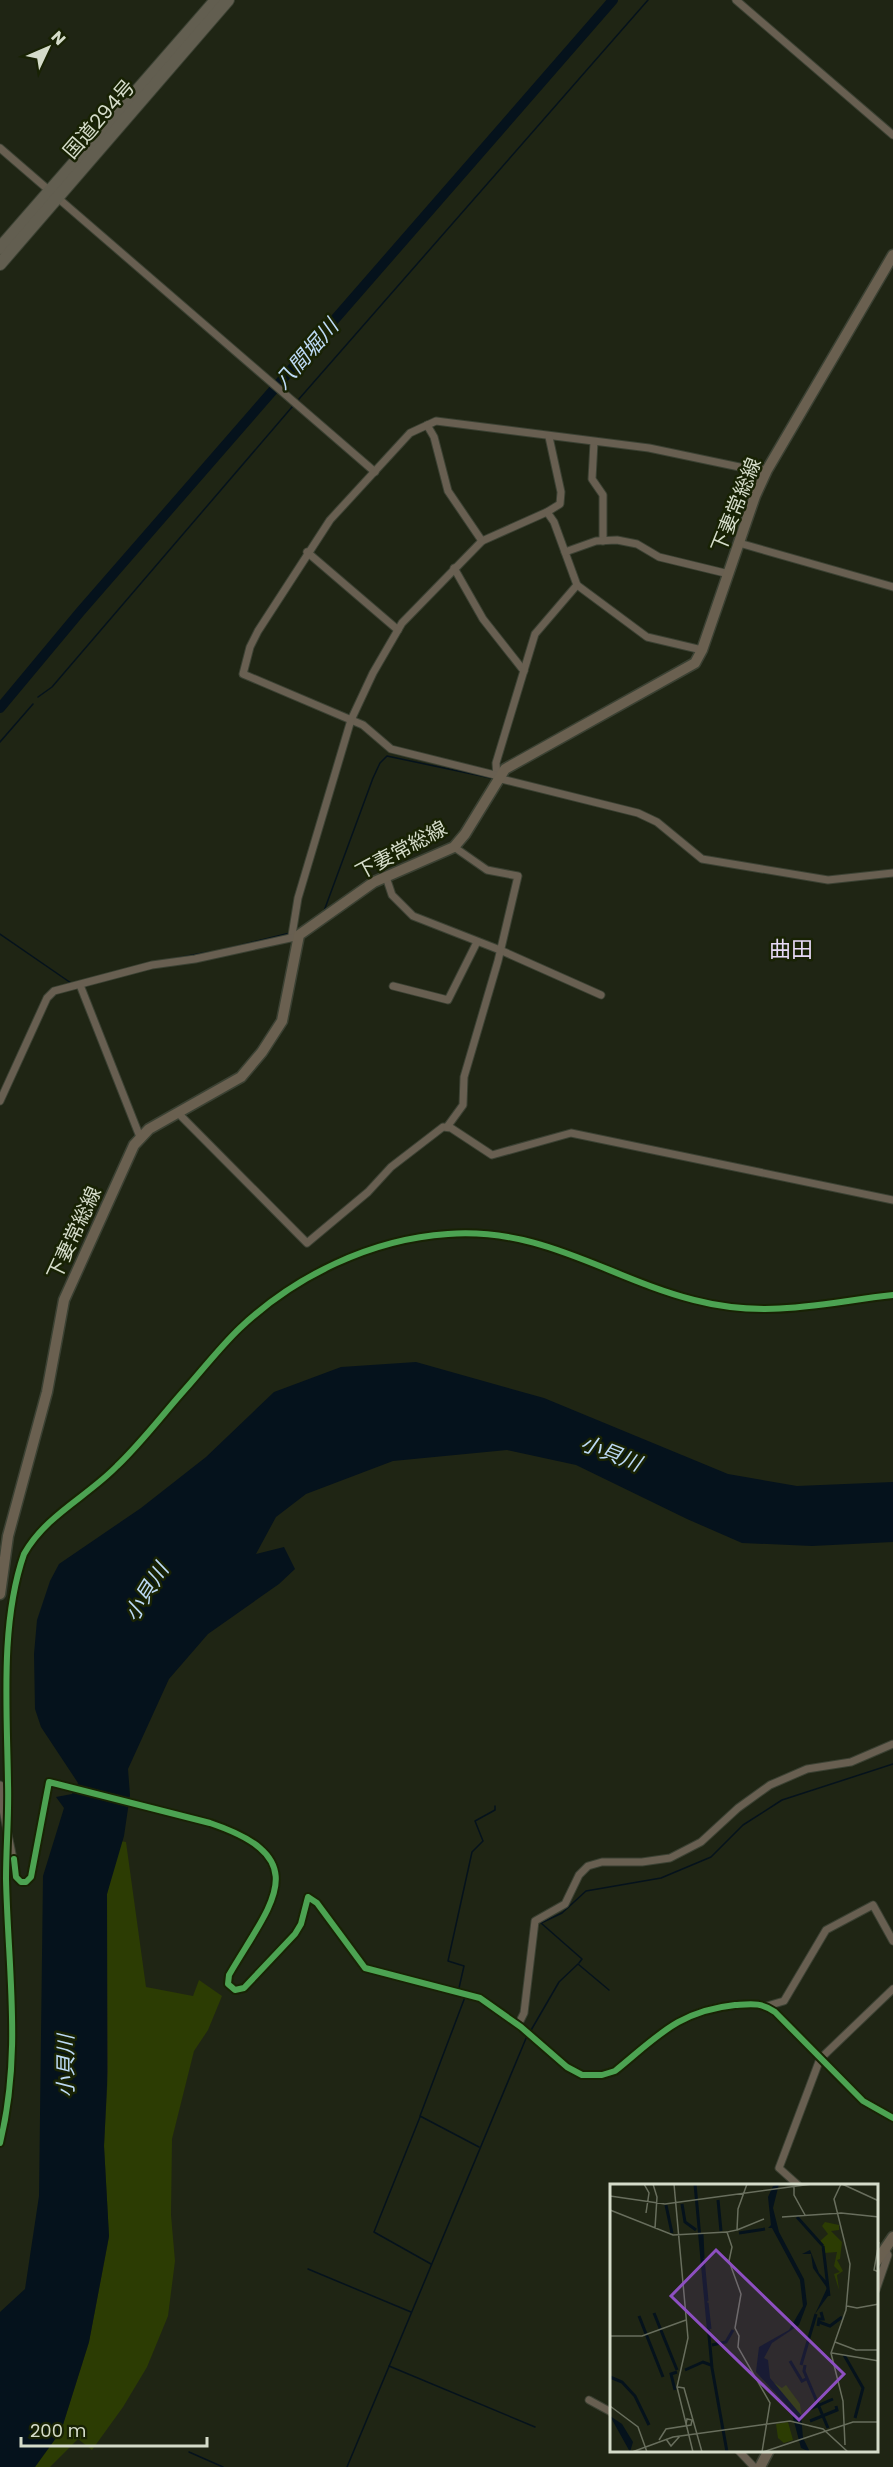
<svg xmlns="http://www.w3.org/2000/svg" width="893" height="2467" viewBox="0 0 893 2467" font-family="Poppins,'Noto Sans JP',sans-serif">
<style>
.green{fill:#2c3c03}
.water{fill:#05121c}
.lines{fill:none;stroke-linecap:round;stroke-linejoin:round}
.stream{stroke:#05121c;stroke-width:1.5}
.river{stroke:#05121c;stroke-width:10}
.street-casing{stroke:#3b4133;stroke-width:9}
.secondary-casing{stroke:#3b4133;stroke-width:13}
.highway-casing{stroke:#3b4133;stroke-width:14}
.street{stroke:#685f51;stroke-width:7}
.secondary{stroke:#6a6050;stroke-width:10}
.highway{stroke:#625e50;stroke-width:12}
.cycleway-casing{stroke:#182204;stroke-width:10}
.cycleway{stroke:#4ca352;stroke-width:6}
.labels{text-anchor:middle;dominant-baseline:central;stroke-width:5;stroke-linejoin:round;paint-order:stroke}
.street-label{font-size:20px;fill:#d5dcca;stroke:#182204}
.water-label{font-size:21px;font-style:italic;fill:#bddaf5;stroke:#182204}
.quarter-label{font-size:22px;fill:#e6d9f5;stroke:#182204}
.inset-river{fill:none;stroke:#05121c;stroke-width:3}
.inset-road{fill:none;stroke:#686e5d;stroke-width:1.5}
.view{fill:#8d4fc1;fill-opacity:0.15;stroke:#8d4fc1;stroke-width:3}
.inset-edge{fill:none;stroke:#d5dcca;stroke-width:3}
</style>
<rect width="100%" height="100%" fill="#1f2514"/>
<path class="green" d="M 120,1841 L 126,1842 L 146,1987 L 193,1996 L 199,1980 L 222,1996 L 208,2030 L 194,2051 L 172,2139 L 171,2215 L 175,2261 L 168,2316 L 147,2367 L 123,2407 L 92,2450 L 78,2439 L 50,2467 L 35,2467 L 61,2431 L 89,2342 L 109,2237 L 104,2146 L 108,2072 L 107,1894 Z"/>
<path class="water" d="M 416,1362 L 544,1398 L 728,1474 L 797,1486 L 893,1482 L 893,1542 L 812,1546 L 742,1543 L 687,1519 L 576,1465 L 507,1450 L 393,1461 L 306,1494 L 276,1517 L 256,1554 L 284,1547 L 295,1569 L 279,1584 L 208,1634 L 169,1679 L 128,1769 L 130,1795 L 124,1836 L 107,1894 L 107,2084 L 104,2146 L 109,2236 L 89,2342 L 61,2431 L 35,2467 L 0,2467 L 0,2312 L 25,2289 L 39,2196 L 43,1876 L 64,1808 L 56,1797 L 72,1794 L 78,1783 L 41,1727 L 35,1709 L 34,1654 L 37,1620 L 50,1581 L 59,1564 L 141,1508 L 206,1457 L 274,1392 L 341,1367 Z"/>
<g class="lines">
<g class="stream">
<path d="M 299,399 L 648,0"/>
<path d="M 38,697 L 52,687 L 292,407"/>
<path d="M 0,742 L 33,704"/>
<path d="M 324,911 L 373,778 L 380,763 L 387,756 L 491,778"/>
<path d="M 0,934 L 71,983"/>
<path d="M 225,949 L 290,933"/>
<path d="M 166,960 L 209,952"/>
<path d="M 579,1963 L 582,1959 L 541,1923 L 562,1913 L 586,1891 L 661,1878 L 711,1857 L 743,1825 L 782,1800 L 893,1764"/>
<path d="M 466,1993 L 459,1988 L 464,1966 L 448,1961 L 472,1852 L 483,1841 L 475,1821 L 495,1810 L 495,1806"/>
<path d="M 465,1997 L 420,2116 L 479,2147"/>
<path d="M 530,2032 L 559,1982 L 578,1964 L 609,1990"/>
<path d="M 420,2117 L 374,2232 L 431,2264"/>
<path d="M 308,2269 L 411,2312"/>
<path d="M 389,2366 L 535,2427"/>
<path d="M 189,2452 L 223,2467"/>
<path d="M 347,2467 L 527,2036"/>
</g>
<path class="river" d="M 0,708 L 80,612 L 613,0"/>
<defs>
<g id="street">
<path d="M 736,0 L 893,135"/>
<path d="M 0,148 L 375,472"/>
<path d="M 427,425 L 434,437 L 448,491 L 482,541"/>
<path d="M 594,442 L 592,479 L 603,495 L 603,541"/>
<path d="M 547,512 L 554,522 L 577,585 L 647,637 L 702,650"/>
<path d="M 739,543 L 893,587"/>
<path d="M 307,552 L 398,630"/>
<path d="M 565,552 L 596,541 L 617,540 L 637,544 L 659,557 L 729,574"/>
<path d="M 454,568 L 483,619 L 524,671"/>
<path d="M 577,585 L 535,634 L 496,763 L 497,778 L 638,813 L 657,822 L 702,859 L 828,880 L 893,873"/>
<path d="M 495,775 L 391,749 L 363,725 L 243,674 L 250,647 L 258,631 L 330,520 L 410,433 L 436,421 L 649,448 L 749,469 L 767,470"/>
<path d="M 386,877 L 392,895 L 413,916 L 500,950 L 601,995"/>
<path d="M 292,935 L 298,898 L 351,720 L 373,673 L 402,623 L 482,541 L 547,512 L 560,504 L 561,492 L 549,437"/>
<path d="M 80,985 L 140,1137"/>
<path d="M 393,986 L 448,1000 L 477,942"/>
<path d="M 0,1101 L 47,998 L 54,991 L 152,965 L 195,959 L 295,937"/>
<path d="M 178,1113 L 307,1243 L 368,1192 L 391,1167 L 443,1127 L 451,1128 L 492,1155 L 571,1133 L 893,1200"/>
<path d="M 447,1127 L 463,1105 L 464,1077 L 498,961 L 518,876 L 487,870 L 454,847"/>
<path d="M 0,1785 C 2,1817 12,1846 16,1877 L 21,1882 L 26,1882 L 31,1877 L 49,1782 L 210,1823 C 317,1859 271,1903 229,1975 L 228,1984 L 235,1990 L 244,1988 L 295,1934 L 301,1924 L 308,1897 L 317,1903 L 365,1968 L 480,1998 L 521,2027 L 567,2067 L 582,2075 L 602,2075 L 615,2071 C 657,2037 678,2011 735,2005 C 751,2004 761,2002 775,2012 L 863,2101 L 893,2118"/>
<path d="M 767,2006 L 784,2001 L 826,1930 L 873,1905 L 893,1941"/>
<path d="M 518,2025 L 524,2013 L 535,1921 L 565,1904 L 579,1875 L 588,1866 L 602,1862 L 642,1862 L 670,1858 L 701,1842 L 738,1808 L 770,1785 L 807,1769 L 851,1762 L 893,1744"/>
<path d="M 798,2185 L 779,2168 L 820,2059 L 893,1989"/>
<path d="M 876,2290 L 888,2255 L 885,2249"/>
<path d="M 589,2400 L 611,2412"/>
<path d="M 738,2450 L 754,2467"/>
</g>
<g id="secondary">
<path d="M 0,1594 L 8,1536 L 47,1392 L 64,1300 L 134,1145 L 149,1129 L 241,1077 L 262,1052 L 282,1021 L 299,935 L 374,882 L 454,847 L 465,834 L 505,769 L 695,663 L 702,650 L 755,496 L 767,470 L 893,255"/>
<path d="M 876,2262 L 893,2237"/>
<path d="M 760,2467 L 769,2450"/>
</g>
<g id="highway">
<path d="M 0,248 L 216,0"/>
<path d="M 0,264 L 228,0"/>
</g>
</defs>
<use href="#street" class="street-casing"/>
<use href="#secondary" class="secondary-casing"/>
<use href="#highway" class="highway-casing"/>
<use href="#street" class="street"/>
<use href="#secondary" class="secondary"/>
<use href="#highway" class="highway"/>
<defs>
<g id="cycleway">
<path d="M 14,1859 L 16,1877 L 21,1882 L 26,1882 L 31,1877 L 49,1782 L 210,1823 C 317,1859 271,1903 229,1975 L 228,1984 L 235,1990 L 244,1988 L 295,1934 L 301,1924 L 308,1897 L 317,1903 L 365,1968 L 480,1998 L 521,2027 L 567,2067 L 582,2075 L 602,2075 L 615,2071 C 657,2037 678,2011 735,2005 C 751,2004 761,2002 775,2012 L 863,2101 L 893,2118"/>
<path d="M 0,2143 C 22,2054 8,1969 6,1879 C 6,1847 9,1815 8,1783 C 7,1708 0,1623 24,1554 C 46,1515 87,1497 117,1466 C 140,1444 160,1418 181,1394 C 201,1372 219,1348 240,1328 C 295,1276 371,1239 448,1234 C 544,1227 608,1278 694,1300 C 767,1319 821,1303 893,1295"/>
</g>
</defs>
<use href="#cycleway" class="cycleway-casing"/>
<use href="#cycleway" class="cycleway"/>
</g>
<g class="labels">
<g class="street-label">
<text transform="translate(99 119) rotate(-49)">国道294号</text>
<text transform="translate(736 505) rotate(-68)">下妻常総線</text>
<text transform="translate(401 850) rotate(-28)">下妻常総線</text>
<text transform="translate(74 1233) rotate(-65)">下妻常総線</text>
</g>
<g class="water-label">
<text transform="translate(306 354) rotate(-49)">八間堀川</text>
<text transform="translate(611 1453) rotate(21)">小貝川</text>
<text transform="translate(146 1592) rotate(-58)">小貝川</text>
<text transform="translate(65 2066) rotate(-90)">小貝川</text>
</g>
<g class="quarter-label">
<text x="791" y="949">曲田</text>
</g>
</g>
<g transform="translate(610 2184)">
<rect width="268" height="268" fill="#1f2514"/>
<path d="M 215,38 L 229,41 L 229,46 L 221,47 L 232,58 L 230,75 L 227,76 L 233,87 L 227,91 L 229,106 L 224,90 L 230,88 L 224,82 L 227,68 L 214,69 L 209,58 L 218,50 L 212,42 ZM 163,198 L 172,204 L 176,201 L 190,220 L 192,235 ZM 178,238 L 183,256 L 174,259 L 168,254 L 166,240 Z" fill="#2c3c03"/>
<path d="M 169,0 L 163,24 L 169,48 L 194,95 L 197,120 L 189,141 L 162,159 L 154,174 L 158,176 L 160,194 L 191,231 L 193,254 L 200,268 L 191,264 L 181,226 L 146,188 L 149,163 L 179,146 L 193,122 L 190,96 L 162,44 L 158,44 L 161,41 L 158,13 L 163,2 ZM 200,66 L 209,89 L 218,99 L 218,112 L 205,130 L 217,104 L 203,84 L 201,70 L 192,70 ZM 0,232 L 12,240 L 23,258 L 20,268 Z" fill="#05121c"/>
<path class="inset-river" d="M 85,0 L 102,184 L 117,268M 108,16 L 111,47M 72,20 L 75,38 L 86,46M 56,21 L 62,49M 187,33 L 213,62M 129,49 L 155,45M 92,50 L 93,74M 213,62 L 219,112M 93,75 L 97,117M 97,119 L 100,145M 44,129 L 67,186M 29,132 L 53,193M 209,138 L 220,142 L 232,133M 208,142 L 209,135 L 213,135 L 211,128M 102,161 L 116,158 L 123,146M 234,171 L 253,204 L 245,234M 180,177 L 192,197 L 196,195M 191,181 L 206,130M 195,181 L 194,187 L 218,244M 75,186 L 93,178 L 101,181M 0,193 L 12,198 L 25,212 L 39,241M 65,206 L 61,190 L 67,188M 198,226 L 223,215M 200,237 L 227,226 L 226,222"/>
<path class="inset-road" d="M 34,0 L 39,9 L 36,29M 43,0 L 47,13 L 45,44M 64,0 L 78,154 L 67,203 L 83,268M 137,0 L 128,25 L 127,46 L 117,48 L 122,63 L 119,77 L 131,110 L 125,144 L 129,152 L 128,163 L 160,219 L 152,268M 231,0 L 224,15 L 240,80 L 236,126 L 221,169 L 233,217 L 235,261M 232,0 L 269,17M 184,3 L 184,11 L 195,31M 0,12 L 55,20 L 202,0M 0,26 L 63,51 L 117,48M 172,33 L 231,29 L 269,33M 127,46 L 154,35M 269,58 L 264,86 L 269,88M 237,122 L 247,124 L 269,120M 0,152 L 32,152 L 76,136M 225,158 L 246,166 L 269,166M 222,169 L 269,177M 68,203 L 74,204 L 92,268M 0,222 L 28,243 L 37,268M 56,255 L 61,262 L 70,252M 49,256 L 56,245 L 81,241 L 82,236 L 77,235 L 76,241M 22,268 L 63,253 L 180,237 L 213,245 L 238,268M 153,268 L 243,238 L 269,238"/>
<path class="view" d="M 106,66 L 234,190 L 189,236 L 61,112 Z"/>
<rect width="268" height="268" class="inset-edge"/>
</g>
<g transform="translate(48 48) rotate(46)" stroke="#182204" stroke-width="4.5" paint-order="stroke">
<path d="M0-4.5L10 22L0 15L-10 22Z" fill="#d5dcca"/>
<text y="-9" font-size="16" font-weight="bold" text-anchor="middle" fill="#d5dcca">N</text>
</g>
<path d="M21 2437v9h186v-9" fill="none" stroke="#d5dcca" stroke-width="3"/>
<text x="30" y="2437" font-size="18" fill="#d5dcca" stroke="#182204" stroke-width="4.5" paint-order="stroke">200 m</text>
</svg>
